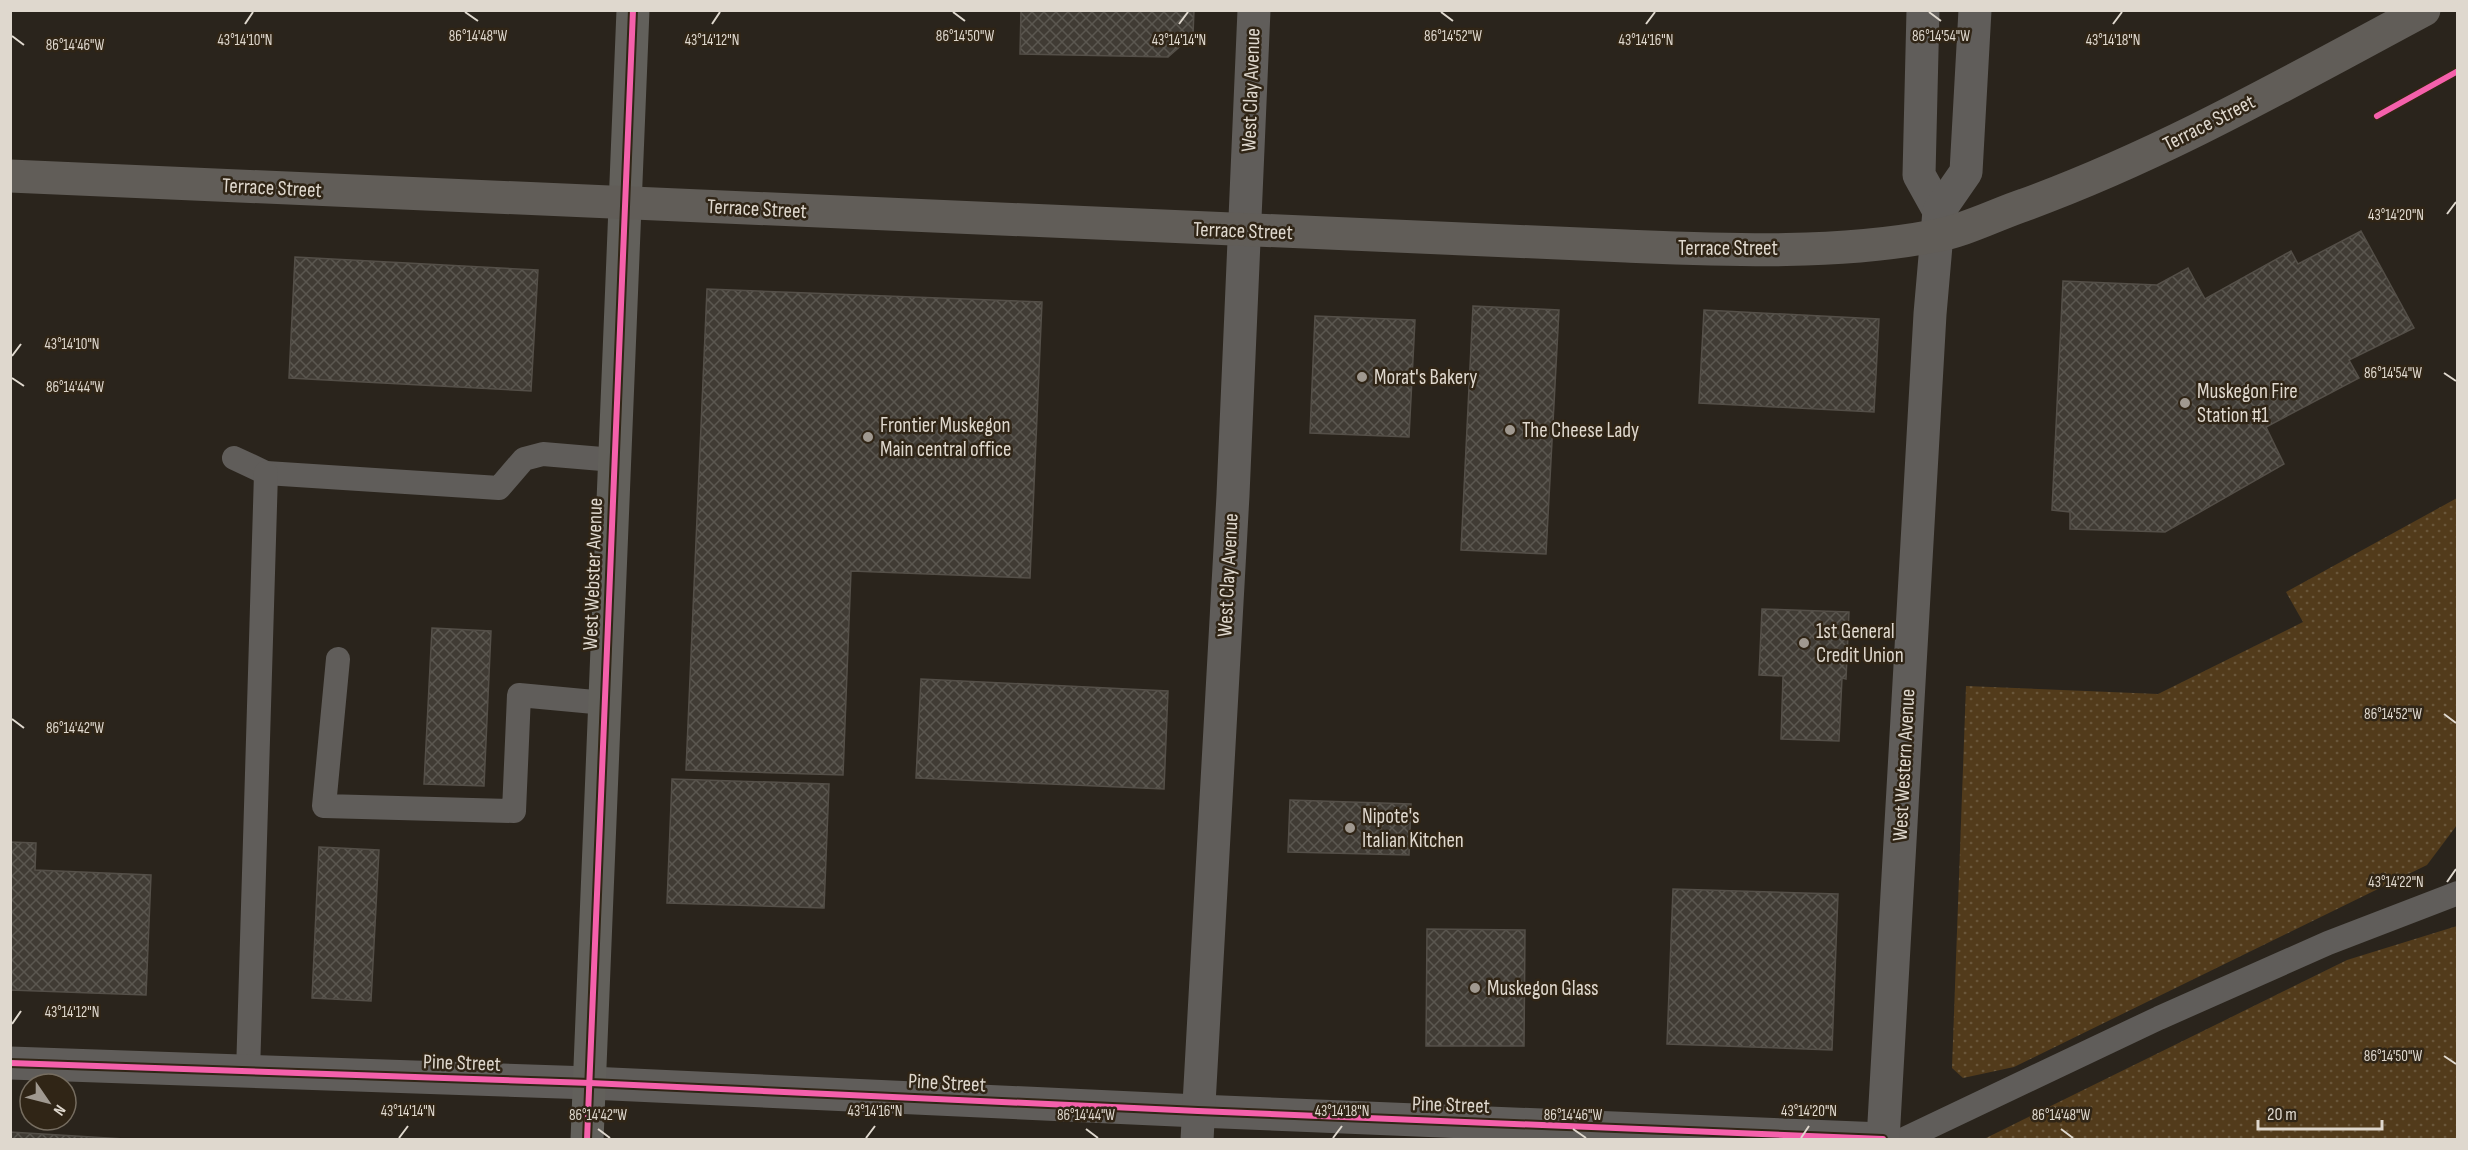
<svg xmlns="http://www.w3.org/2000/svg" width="2468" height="1150" viewBox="0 0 2468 1150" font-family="'Sofia Sans Condensed',sans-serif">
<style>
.grass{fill:url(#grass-dots)}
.building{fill:url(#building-cross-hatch);stroke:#544f48;stroke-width:1.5}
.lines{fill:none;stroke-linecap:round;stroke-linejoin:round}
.service{stroke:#605d5a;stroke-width:24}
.minor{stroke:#605d5a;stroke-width:33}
.secondary{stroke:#62605b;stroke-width:33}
.primary{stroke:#615d58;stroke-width:33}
.cycleway-casing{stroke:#302516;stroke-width:10}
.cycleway{stroke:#f560ab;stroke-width:6}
.ticks{fill:none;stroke:#dfd8ce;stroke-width:2}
.poi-dot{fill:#a09990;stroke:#302516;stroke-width:2}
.labels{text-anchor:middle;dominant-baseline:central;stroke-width:5;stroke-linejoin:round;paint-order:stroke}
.street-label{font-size:21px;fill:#dfd8ce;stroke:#302516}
.poi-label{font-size:21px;fill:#dfd8ce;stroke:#302516;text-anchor:start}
.ticks-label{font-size:15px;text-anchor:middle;fill:#dfd8ce;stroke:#302516;stroke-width:5;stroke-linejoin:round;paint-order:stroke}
</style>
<defs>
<pattern id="grass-dots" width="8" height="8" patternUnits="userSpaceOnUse" patternTransform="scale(1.5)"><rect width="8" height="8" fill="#523b1b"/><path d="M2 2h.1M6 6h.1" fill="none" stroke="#6a573b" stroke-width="1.8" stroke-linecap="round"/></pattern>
<pattern id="building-cross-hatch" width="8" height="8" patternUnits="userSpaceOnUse" patternTransform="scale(1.5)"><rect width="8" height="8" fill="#403b34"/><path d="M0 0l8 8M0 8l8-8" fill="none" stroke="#5b5750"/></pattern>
</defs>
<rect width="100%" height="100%" fill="#2a241c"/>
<g class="grass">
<path d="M 2457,498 L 2457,825 L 2427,865 L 2014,1067 L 1963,1078 L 1952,1068 L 1966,686 L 2158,694 L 2303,622 L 2286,592 Z"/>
<path d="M 2457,926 L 2457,1139 L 1984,1139 L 2347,960 Z"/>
</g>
<g class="building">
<path d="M 1021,10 L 1194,10 L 1193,35 L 1168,57 L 1020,54 Z"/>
<path d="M 2361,231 L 2414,328 L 2349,360 L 2359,378 L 2266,427 L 2284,464 L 2165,532 L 2070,529 L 2070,512 L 2052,510 L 2063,281 L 2157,285 L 2188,268 L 2205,299 L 2291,251 L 2298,264 Z"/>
<path d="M 295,257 L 538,270 L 531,391 L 289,378 Z"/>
<path d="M 707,289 L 1042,302 L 1030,578 L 851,571 L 843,775 L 686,770 Z"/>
<path d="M 1473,306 L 1559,310 L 1546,554 L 1461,550 Z"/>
<path d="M 1704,310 L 1879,319 L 1874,412 L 1699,403 Z"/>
<path d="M 1315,316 L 1415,320 L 1409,437 L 1310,433 Z"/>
<path d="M 1762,609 L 1849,612 L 1846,679 L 1842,678 L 1839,741 L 1781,739 L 1783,676 L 1759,675 Z"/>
<path d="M 432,628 L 491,631 L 484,786 L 424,784 Z"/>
<path d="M 921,679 L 1168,691 L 1164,789 L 916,778 Z"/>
<path d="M 672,779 L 829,784 L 824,908 L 667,903 Z"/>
<path d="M 1290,800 L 1411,804 L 1409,855 L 1288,852 Z"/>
<path d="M 10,842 L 36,843 L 35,870 L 151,875 L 146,995 L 10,990 Z"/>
<path d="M 319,847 L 379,850 L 371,1001 L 312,998 Z"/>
<path d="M 1673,889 L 1838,894 L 1832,1050 L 1667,1044 Z"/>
<path d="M 1427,929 L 1525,930 L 1524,1046 L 1426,1046 Z"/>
<path d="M 10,1132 L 141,1140 L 10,1140 Z"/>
</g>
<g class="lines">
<g class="service">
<path d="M 234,458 L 266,473 L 499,488 L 524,459 L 543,454 L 614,460"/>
<path d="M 338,659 L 324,806 L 514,811 L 519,695 L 605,703"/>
<path d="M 248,1073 L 266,473"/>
<path d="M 1902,1140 L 2159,1018 L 2328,943 L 2458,893"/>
</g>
<g class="minor">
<path d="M 1923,10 L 1919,175 L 1939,211"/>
<path d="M 10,1063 L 590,1083 L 1198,1111 L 1883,1139"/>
<path d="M 1197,1140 L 1233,495 L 1254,10"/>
<path d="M 1883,1140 L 1930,314 L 1939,211 L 1966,172 L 1975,10"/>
</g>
<path class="secondary" d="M 587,1140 L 633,10"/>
<path class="primary" d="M 10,176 L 1626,246 C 1728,250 1834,255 1934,236 C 1962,232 1997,214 2024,205 C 2164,154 2293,80 2424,10"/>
<defs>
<g id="cycleway">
<path d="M 2377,116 L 2458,71"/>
<path d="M 10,1063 L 590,1083 L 1198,1111 L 1883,1139"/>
<path d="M 587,1140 L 633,10"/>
</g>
</defs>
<use href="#cycleway" class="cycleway-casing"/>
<use href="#cycleway" class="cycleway"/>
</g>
<path class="ticks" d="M 465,12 L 478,21M 953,12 L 965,21M 1441,12 L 1453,21M 1929,12 L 1941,21M 245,24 L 253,12M 712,24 L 720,12M 1179,24 L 1188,12M 1646,24 L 1655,12M 2113,24 L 2122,12M 12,36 L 24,45M 2447,214 L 2456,202M 12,356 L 21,344M 2444,373 L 2456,381M 12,378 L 24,386M 2444,714 L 2456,723M 12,719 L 24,728M 2447,882 L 2456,869M 12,1024 L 21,1011M 2444,1056 L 2456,1064M 598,1129 L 610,1138M 1086,1129 L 1098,1138M 1573,1129 L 1586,1138M 2061,1129 L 2073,1138M 399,1138 L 408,1126M 866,1138 L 875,1126M 1333,1138 L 1342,1126M 1801,1138 L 1809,1126"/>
<g class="poi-dot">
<circle cx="1362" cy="377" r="6"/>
<circle cx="2185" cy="403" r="6"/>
<circle cx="1510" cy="430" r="6"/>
<circle cx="868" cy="437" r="6"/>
<circle cx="1804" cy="643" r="6"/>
<circle cx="1350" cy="828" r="6"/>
<circle cx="1475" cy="988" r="6"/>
</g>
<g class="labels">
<g class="street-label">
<text transform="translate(1251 90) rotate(-88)">West Clay Avenue</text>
<text transform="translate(2209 123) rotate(-27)">Terrace Street</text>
<text transform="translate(272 188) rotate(3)">Terrace Street</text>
<text transform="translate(757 209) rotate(3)">Terrace Street</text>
<text transform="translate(1243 231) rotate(2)">Terrace Street</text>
<text x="1728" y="248">Terrace Street</text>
<text transform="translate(593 574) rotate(-88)">West Webster Avenue</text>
<text transform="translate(1228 575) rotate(-87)">West Clay Avenue</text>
<text transform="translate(1904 765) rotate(-87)">West Western Avenue</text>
<text transform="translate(462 1063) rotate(2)">Pine Street</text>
<text transform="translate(947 1083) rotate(3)">Pine Street</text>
<text transform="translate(1451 1105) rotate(2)">Pine Street</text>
</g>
<g class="poi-label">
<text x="1374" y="377">Morat's Bakery</text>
<text x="2197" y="391">Muskegon Fire<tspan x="2197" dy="24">Station #1</tspan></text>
<text x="880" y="425">Frontier Muskegon<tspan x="880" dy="24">Main central office</tspan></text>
<text x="1522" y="430">The Cheese Lady</text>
<text x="1816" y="631">1st General<tspan x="1816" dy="24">Credit Union</tspan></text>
<text x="1362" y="816">Nipote's<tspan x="1362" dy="24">Italian Kitchen</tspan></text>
<text x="1487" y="988">Muskegon Glass</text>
</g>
</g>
<g class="ticks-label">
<text x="478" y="41">86°14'48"W</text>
<text x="965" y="41">86°14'50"W</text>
<text x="1453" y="41">86°14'52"W</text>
<text x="1941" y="41">86°14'54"W</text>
<text x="245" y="45">43°14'10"N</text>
<text x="712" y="45">43°14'12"N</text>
<text x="1179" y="45">43°14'14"N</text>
<text x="1646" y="45">43°14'16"N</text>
<text x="2113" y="45">43°14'18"N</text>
<text x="75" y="50">86°14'46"W</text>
<text x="2396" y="220">43°14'20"N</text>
<text x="72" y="349">43°14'10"N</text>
<text x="2393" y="378">86°14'54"W</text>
<text x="75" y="392">86°14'44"W</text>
<text x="2393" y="719">86°14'52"W</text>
<text x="75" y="733">86°14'42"W</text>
<text x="2396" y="887">43°14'22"N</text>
<text x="72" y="1017">43°14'12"N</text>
<text x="2393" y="1061">86°14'50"W</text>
<text x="408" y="1116">43°14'14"N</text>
<text x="875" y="1116">43°14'16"N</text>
<text x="1342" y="1116">43°14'18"N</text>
<text x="1809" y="1116">43°14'20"N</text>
<text x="598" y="1120">86°14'42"W</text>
<text x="1086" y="1120">86°14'44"W</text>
<text x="1573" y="1120">86°14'46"W</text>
<text x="2061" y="1120">86°14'48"W</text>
</g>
<rect width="2468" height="1150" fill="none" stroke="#dfd8ce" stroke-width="24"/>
<g transform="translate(48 1102) rotate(125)"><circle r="28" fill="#302516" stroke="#766d60" stroke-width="1.5"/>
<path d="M0-4.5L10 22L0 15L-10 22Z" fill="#a09990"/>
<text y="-9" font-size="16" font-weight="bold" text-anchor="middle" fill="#dfd8ce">N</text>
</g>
<path d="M2258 1120v9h124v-9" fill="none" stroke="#dfd8ce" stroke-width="3"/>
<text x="2267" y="1120" font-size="18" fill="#dfd8ce" stroke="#302516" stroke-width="4.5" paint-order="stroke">20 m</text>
</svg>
